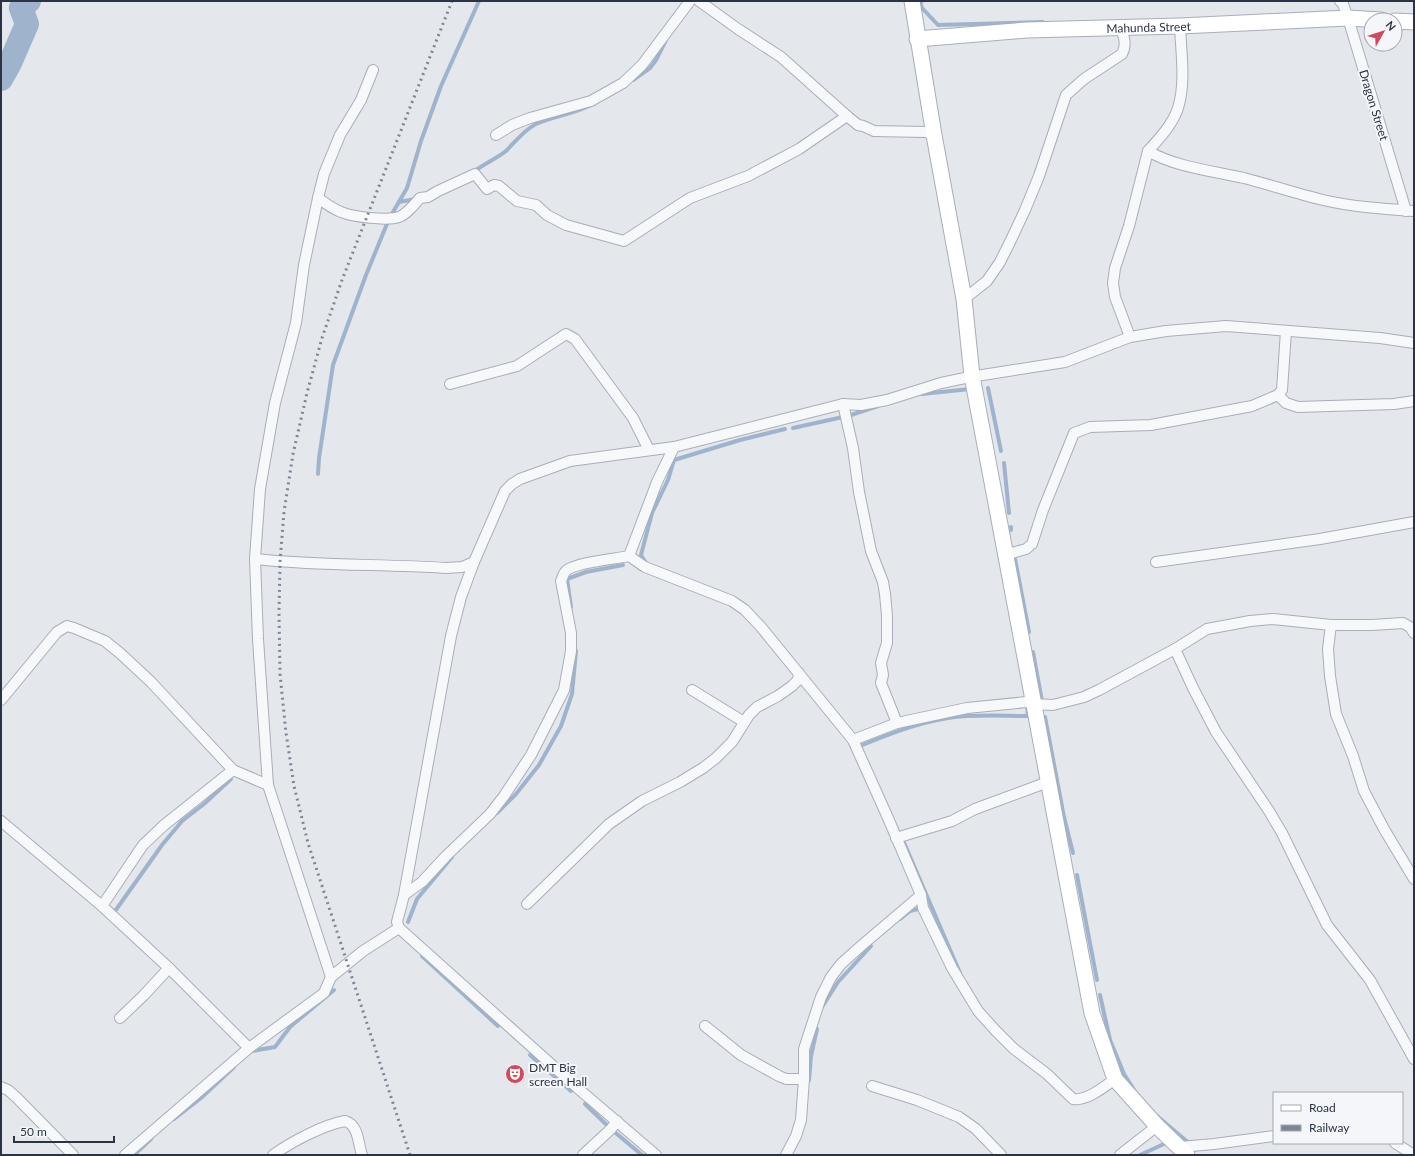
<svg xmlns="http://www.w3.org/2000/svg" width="1415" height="1156" viewBox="0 0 1415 1156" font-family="Lato,sans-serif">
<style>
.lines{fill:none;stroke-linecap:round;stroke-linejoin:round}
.stream{stroke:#9fb4cc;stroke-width:4}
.river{stroke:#9fb4cc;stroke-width:24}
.street-casing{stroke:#a9aeb7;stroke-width:12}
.secondary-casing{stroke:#a9aeb7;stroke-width:17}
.street{stroke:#f7f8fa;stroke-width:10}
.secondary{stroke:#fff;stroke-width:15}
.rail{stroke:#7d8696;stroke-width:3;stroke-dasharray:2 4;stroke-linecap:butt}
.labels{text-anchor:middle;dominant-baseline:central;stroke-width:4;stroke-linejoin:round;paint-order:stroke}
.street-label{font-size:12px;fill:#2b3445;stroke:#f4f6f9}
.poi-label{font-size:12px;fill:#2b3445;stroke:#f4f6f9;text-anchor:start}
</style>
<rect width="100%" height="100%" fill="#e4e7ec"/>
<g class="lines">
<g class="stream">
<path d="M 922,1 L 920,3 L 922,8 L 938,25 L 1043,22"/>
<path d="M 633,80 L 650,68 L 656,60 L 666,40"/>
<path d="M 472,173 C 483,164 496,159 506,151 C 515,142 524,130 536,124 C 554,116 574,114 591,105"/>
<path d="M 399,202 L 416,199"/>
<path d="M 988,388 L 1001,451"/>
<path d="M 922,394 L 970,389"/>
<path d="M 848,416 L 878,406"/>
<path d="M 793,428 L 843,417"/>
<path d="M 1004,463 L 1009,513"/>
<path d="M 318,474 L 319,458 L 333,365 L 366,275 L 389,219 L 407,188 L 421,141 L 441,86 L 479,1"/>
<path d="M 1011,527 L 1011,530"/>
<path d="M 1015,559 L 1029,632"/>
<path d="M 647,565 L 641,555 L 652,513 L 668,480 L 674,460 L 740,440 L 785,429"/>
<path d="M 571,607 L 567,579 L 586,572 L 623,565"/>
<path d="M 1033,652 L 1042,701"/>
<path d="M 1045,717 L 1064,817 L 1073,853"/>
<path d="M 861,749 L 860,746 C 889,734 917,723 948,718 C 974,714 1001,716 1028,716 L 1027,706"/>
<path d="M 497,813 L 516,794 L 539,765 L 561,726 L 572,694 L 576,651"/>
<path d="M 902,838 L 960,973"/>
<path d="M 1077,875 L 1097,980"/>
<path d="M 114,915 L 113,914 L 162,845 L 182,821 L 204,804 L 231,779"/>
<path d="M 900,919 L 910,911 L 922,908"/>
<path d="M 408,922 L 417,899 L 452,857"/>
<path d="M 422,956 L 498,1026"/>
<path d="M 1100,995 L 1110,1040 L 1124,1074 L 1136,1093"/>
<path d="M 822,1007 L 838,982 L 871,946"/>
<path d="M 252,1051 L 275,1047 L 290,1027 L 334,990"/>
<path d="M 530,1055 L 571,1091"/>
<path d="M 809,1080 L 811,1056 L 817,1029"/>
<path d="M 585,1104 L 611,1129 L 642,1155"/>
<path d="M 1157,1116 L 1190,1144"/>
<path d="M 174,1119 L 201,1098 L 234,1067"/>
<path d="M 134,1155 L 151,1139"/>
<path d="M 1140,1155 L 1166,1143 L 1168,1145"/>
</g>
<path class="river" d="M 1,79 L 10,63 L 27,24 L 21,8 L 29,1"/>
<defs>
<g id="street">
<path d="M 699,1 L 738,29 L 781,57 L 847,116 L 858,125 L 863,126 L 874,131 L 926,132 L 934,135"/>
<path d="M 1340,1 L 1343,4 L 1348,18 L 1406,211"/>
<path d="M 496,135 L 512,125 L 530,118 L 591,101 L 623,83 L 642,65 L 690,1"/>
<path d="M 1148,151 C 1175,167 1213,171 1244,178 C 1271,185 1297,194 1323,200 C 1353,207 1384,209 1414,211"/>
<path d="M 318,198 C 325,203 333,209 341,212 C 353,217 387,221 399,217 C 407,214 414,205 420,198 L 428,197 L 438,191 L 475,174 L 487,189 L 494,185 L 499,186 L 517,201 L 536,205 L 547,215 L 566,225 L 624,241 L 690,198 L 748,176 L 799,149 L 847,116"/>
<path d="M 964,299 L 987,281 L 1000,262 L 1010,242 L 1025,210 L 1039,176 L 1066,95 L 1084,79 L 1122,54 C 1127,45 1124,37 1121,28"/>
<path d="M 1130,337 L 1115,297 L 1113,283 L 1115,268 L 1129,226 L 1148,151 C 1159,139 1173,124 1178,108 C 1186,82 1181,53 1180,26"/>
<path d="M 450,384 L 517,366 L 566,334 L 575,339 L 633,418 L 649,450"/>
<path d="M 1278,395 L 1286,403 L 1298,407 L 1394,404 L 1414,401"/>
<path d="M 843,404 L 853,448 L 859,492 L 871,551 L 883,582 L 885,594 L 887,616 L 887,643 L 881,663 L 883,675 L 881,683 L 897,723"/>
<path d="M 1005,555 L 1026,549 L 1032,544 L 1043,510 L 1074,433 L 1090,427 L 1151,425 L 1252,406 L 1278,395 L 1282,390 L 1286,331"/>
<path d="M 629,556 L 657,482 L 674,447"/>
<path d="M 255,559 C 318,566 382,564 446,568 L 462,567 L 474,562"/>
<path d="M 1156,562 L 1320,539 L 1414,522"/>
<path d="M 1331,625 L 1328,649 L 1330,676 L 1336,714 L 1353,756 L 1364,791 L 1384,829 L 1414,879"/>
<path d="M 1175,649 L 1193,688 L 1216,732 L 1269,811 L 1282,833 L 1327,925 L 1370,980 L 1414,1059"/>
<path d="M 692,690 L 744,722"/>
<path d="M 1,700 L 57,632 L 67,626 L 74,628 L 105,641 L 121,654 L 151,682 L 233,770 L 268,785"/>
<path d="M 853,740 L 897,723 L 967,708 L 1027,702 L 1033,704 L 1053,705 L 1084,697 L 1099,690 L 1175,649 L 1207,629 L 1250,621 L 1273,619 L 1331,625 L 1372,625 L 1403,623 L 1410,627 L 1414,633"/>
<path d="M 1,821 L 102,906 L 169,968 L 249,1048"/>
<path d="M 896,838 L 952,821 L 975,809 L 1048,782"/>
<path d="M 404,895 L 422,882 L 446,856 L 490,814 L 504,796 L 531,755 L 564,690 L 571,651 L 571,633 L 561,581 C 563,577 563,573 567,570 C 578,562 615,559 629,556 L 645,567 L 732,601 L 745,610 L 761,627 L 853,740 L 888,818 L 921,895 L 923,908 L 952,968 L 978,1011 L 996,1031 L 1014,1049 L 1047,1074 L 1073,1099 C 1087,1101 1104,1087 1115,1079"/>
<path d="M 527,904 L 609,824 L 642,801 L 680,782 L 703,768 L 716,758 L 732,742 L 749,715 L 757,707 L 778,696 L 792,686 L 798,680 L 799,673"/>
<path d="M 102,906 L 143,845 L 163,826 L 233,770"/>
<path d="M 331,977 L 268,785 L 258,639 L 255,559 L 260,489 L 275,403 L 296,323 L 304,265 L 318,198 L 324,174 L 340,135 L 361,100 L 373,70"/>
<path d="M 120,1018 L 144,995 L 169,968"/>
<path d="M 705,1026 L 741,1055 L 779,1076 L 786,1079 L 804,1079"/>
<path d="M 872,1086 L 917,1100 L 959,1117 L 976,1129 L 1001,1155"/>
<path d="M 1,1087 L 8,1090 L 17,1098 L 73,1155"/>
<path d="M 1395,1143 L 1414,1155"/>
<path d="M 1180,1147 L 1214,1144 L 1274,1136"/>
<path d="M 125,1155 L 249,1048 L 324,993 L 331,977 L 363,951 L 399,928"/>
<path d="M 273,1155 C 291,1142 323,1125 345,1121 C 359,1125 358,1144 362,1155"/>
<path d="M 583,1155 L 611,1129 L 617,1121"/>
<path d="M 656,1155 L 581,1091 L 399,928 L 397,922 L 404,895 L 451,636 L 461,597 L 474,562 L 505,491 L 512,484 L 520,479 L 570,461 L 674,447 L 843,404 L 861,405 L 887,400 L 941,383 L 970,377 L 1065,362 L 1130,337 L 1166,331 L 1226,326 L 1380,338 L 1414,343"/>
<path d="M 786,1155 L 796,1136 L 801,1120 L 804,1079 L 804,1049 L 821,997 L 831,977 L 841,964 L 861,946 L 921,895"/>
<path d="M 1120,1155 L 1157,1126"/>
</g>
<g id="secondary">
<path d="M 912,1 L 934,135 L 964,299 L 972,376 L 1092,1013 L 1115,1079 L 1157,1126 L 1187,1155"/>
<path d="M 1395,21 L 1414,22"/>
<path id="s1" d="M 917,39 L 1027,30 L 1180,26 L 1348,18 L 1381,20"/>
</g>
</defs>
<use href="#street" class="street-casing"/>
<use href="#secondary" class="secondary-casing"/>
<use href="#street" class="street"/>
<use href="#secondary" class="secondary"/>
<path class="rail" d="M 410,1155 L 308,843 L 294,786 L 286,733 L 280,674 L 279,613 L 280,562 L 284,512 L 293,454 L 307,393 L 322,338 L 342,280 L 452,1"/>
</g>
<defs>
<symbol id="theatre-disc" viewBox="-11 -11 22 22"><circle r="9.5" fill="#d1495b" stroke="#f4f6f9"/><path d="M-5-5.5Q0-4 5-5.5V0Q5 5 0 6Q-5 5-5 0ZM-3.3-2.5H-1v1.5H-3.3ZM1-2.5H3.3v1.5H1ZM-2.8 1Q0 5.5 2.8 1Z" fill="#fff"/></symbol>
</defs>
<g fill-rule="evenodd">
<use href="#theatre-disc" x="504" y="1063" width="22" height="22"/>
</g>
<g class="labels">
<g class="street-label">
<text stroke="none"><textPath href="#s1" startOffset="232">Mahunda Street</textPath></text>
<text transform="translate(1374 105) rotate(73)">Dragon Street</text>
</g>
<g class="poi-label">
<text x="529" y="1067">DMT Big<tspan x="529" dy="14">screen Hall</tspan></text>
</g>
</g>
<rect width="1415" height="1156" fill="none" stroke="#2b3445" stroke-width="4"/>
<rect x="1273" y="1092" width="130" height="52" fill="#f4f6f9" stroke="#a4a8b1"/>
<rect x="1281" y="1105" width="20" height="6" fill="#ffffff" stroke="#a4a8b1"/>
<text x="1309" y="1112" font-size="12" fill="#2b3445">Road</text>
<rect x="1281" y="1125" width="20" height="6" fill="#7d8696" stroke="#a4a8b1"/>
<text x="1309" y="1132" font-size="12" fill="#2b3445">Railway</text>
<g transform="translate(1383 32) rotate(51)"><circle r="19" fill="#f4f6f9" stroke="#a4a8b1"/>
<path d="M0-3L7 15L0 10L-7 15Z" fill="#d1495b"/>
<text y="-6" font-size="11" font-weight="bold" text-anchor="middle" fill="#2b3445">N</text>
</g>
<path d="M14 1136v6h100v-6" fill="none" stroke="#2b3445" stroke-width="2"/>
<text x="20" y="1136" font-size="12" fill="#2b3445" stroke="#f4f6f9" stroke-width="3" paint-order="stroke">50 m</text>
</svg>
